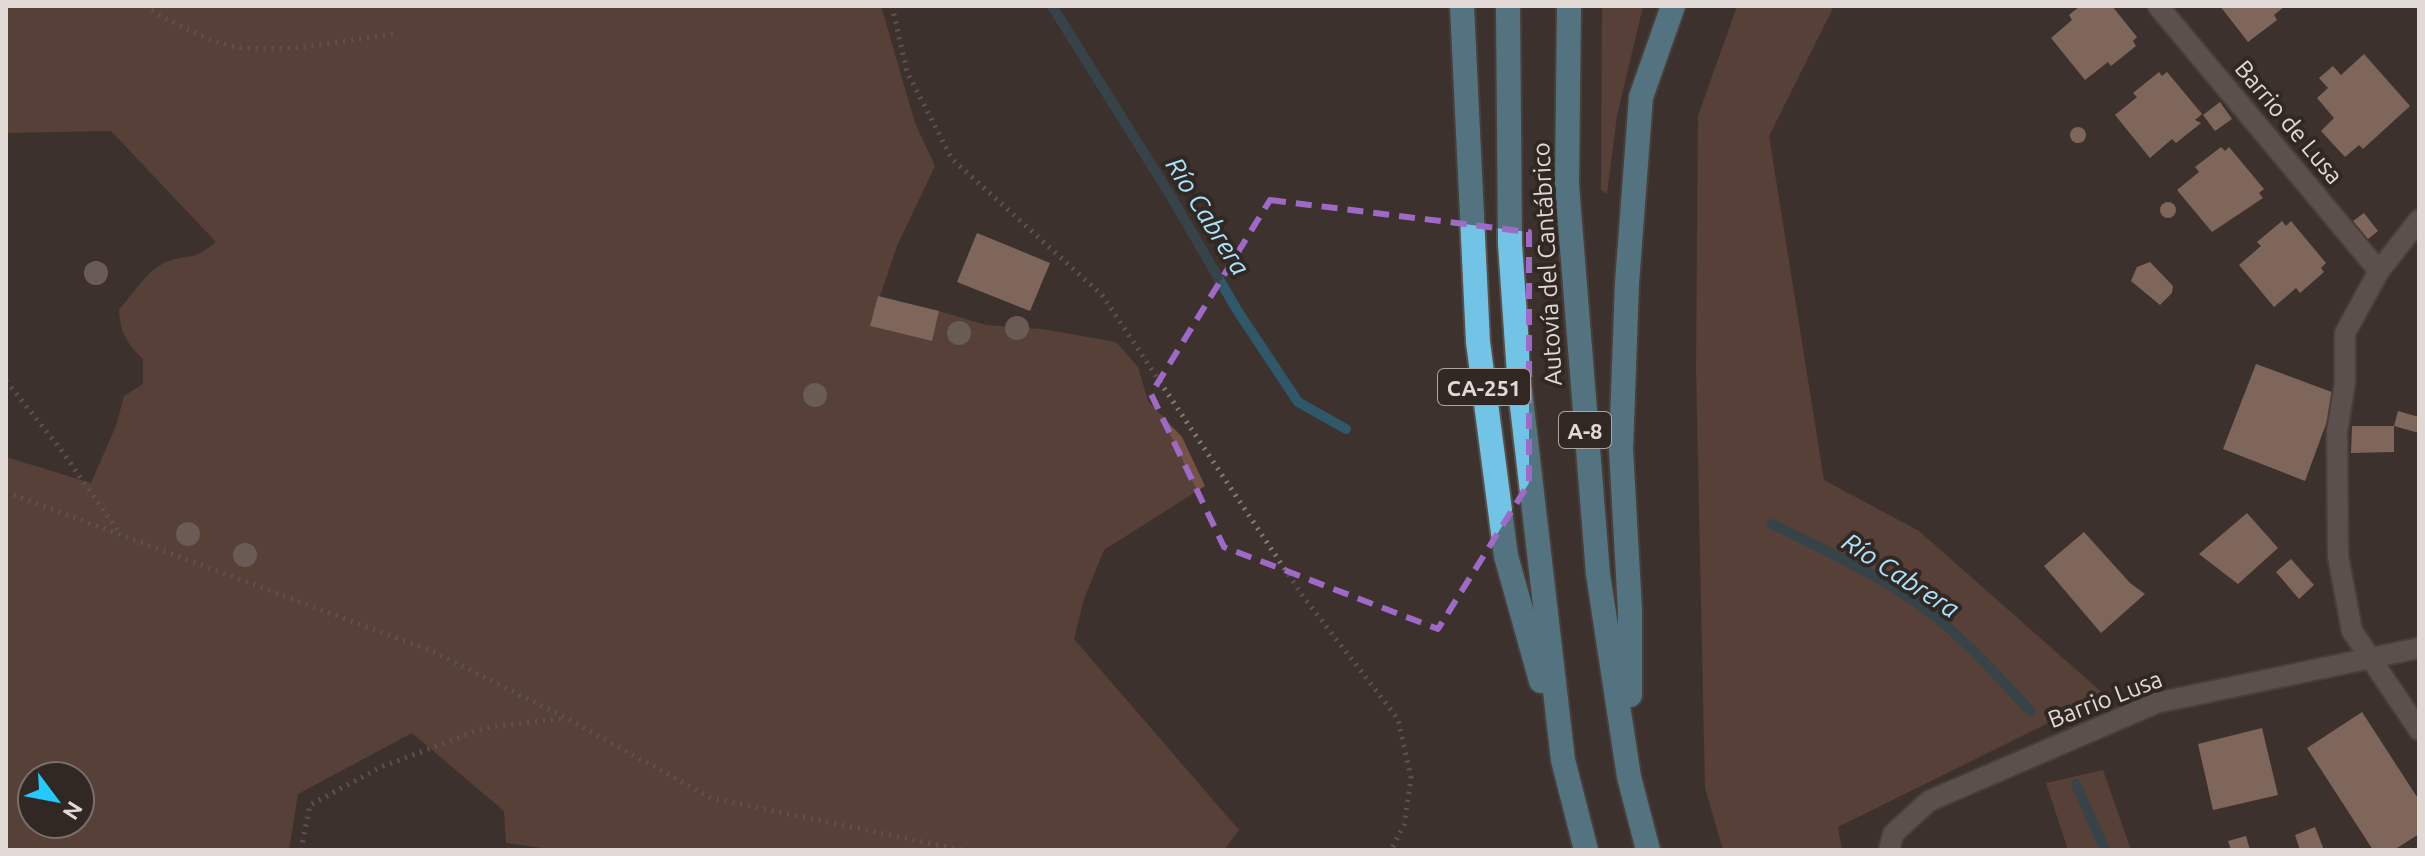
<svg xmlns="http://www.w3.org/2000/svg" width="2425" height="856" viewBox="0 0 2425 856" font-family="Ubuntu,sans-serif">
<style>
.green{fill:#755243;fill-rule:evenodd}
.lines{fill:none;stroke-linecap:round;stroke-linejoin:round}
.stream{stroke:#2f596b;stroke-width:10}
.building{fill:#cfa693}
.minor-casing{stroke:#584f4b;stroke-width:24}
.highway-casing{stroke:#584f4b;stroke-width:28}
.path{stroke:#857c77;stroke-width:5;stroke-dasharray:2 6;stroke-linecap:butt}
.minor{stroke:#817570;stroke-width:20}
.highway{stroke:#72c4e6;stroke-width:24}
.tree{fill:#a38f86}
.marked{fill:none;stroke:#9e69c7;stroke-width:6;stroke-dasharray:16 10;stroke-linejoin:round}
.labels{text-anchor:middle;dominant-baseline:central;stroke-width:8;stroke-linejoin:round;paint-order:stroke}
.shield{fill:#322823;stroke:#aca4a0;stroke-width:2}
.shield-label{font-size:22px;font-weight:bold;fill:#e0d9d6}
.street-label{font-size:24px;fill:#e0d9d6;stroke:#322823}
.water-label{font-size:26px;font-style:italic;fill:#a9e3fd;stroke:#322823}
</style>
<rect width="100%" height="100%" fill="#3d322d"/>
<g class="green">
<path d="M 6,6 L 881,6 L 915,123 L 935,166 L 897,246 L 870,326 L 931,341 L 939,311 L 986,325 L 1042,329 L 1116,342 L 1138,367 L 1148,401 L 1182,437 L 1205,486 L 1104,550 L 1084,599 L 1074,639 L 1239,830 L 1224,850 L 557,850 L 506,843 L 504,811 L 412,733 L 298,794 L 289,850 L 6,850 L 6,457 L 91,483 L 116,426 L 124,396 L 143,384 L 143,359 C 127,344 120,332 119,310 C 133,294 148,268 169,261 C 195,252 190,263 216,242 L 111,131 L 6,133 ZM 32,776 L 80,776 L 80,824 L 32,824 Z"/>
<path d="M 1602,6 L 1643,6 L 1617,116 L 1607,194 L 1601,190 Z"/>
<path d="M 1737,6 L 1834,6 L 1769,136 L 1824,480 L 1919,531 L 2105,695 L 1838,827 L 1842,850 L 1723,850 L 1705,788 L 1696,368 L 1698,116 Z"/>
<path d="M 2103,770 L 2131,850 L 2068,850 L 2046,783 Z"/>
</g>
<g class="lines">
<g class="stream">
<path d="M 1052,6 L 1172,198 L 1237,310 L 1298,402 L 1346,429"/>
<path d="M 1772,524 C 1828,552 1889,579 1938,619 C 1972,647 2001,679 2030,711"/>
<path d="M 2076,784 L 2105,850"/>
</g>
</g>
<g class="building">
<path d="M 2080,6 L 2112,6 L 2137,37 L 2133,41 L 2136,46 L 2111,66 L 2108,62 L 2085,80 L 2051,38 L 2072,20 L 2069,15 Z"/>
<path d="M 2220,6 L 2285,6 L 2274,15 L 2277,20 L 2248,42 Z"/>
<path d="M 2364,54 L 2410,106 L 2363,149 L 2359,145 L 2345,157 L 2321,131 L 2334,118 L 2317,98 L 2328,88 L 2319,78 L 2333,66 L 2341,75 Z"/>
<path d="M 2159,72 L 2162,76 L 2167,72 L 2202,114 L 2195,120 L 2201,123 L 2176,143 L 2172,139 L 2150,158 L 2115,115 L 2137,97 L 2133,93 Z"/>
<path d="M 2220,102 L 2232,119 L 2215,131 L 2203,115 Z"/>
<circle cx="2078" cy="135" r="8"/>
<path d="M 2221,147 L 2225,151 L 2229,147 L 2264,189 L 2259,193 L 2263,198 L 2212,232 L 2177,190 L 2199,172 L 2195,167 Z"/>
<circle cx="2168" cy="210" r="8"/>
<path d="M 2364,213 L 2378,231 L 2368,239 L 2353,221 Z"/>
<path d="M 2282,221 L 2286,226 L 2291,221 L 2326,263 L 2321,268 L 2324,272 L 2300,293 L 2296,288 L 2274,307 L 2239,265 L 2261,246 L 2257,242 Z"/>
<path d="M 977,233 L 1050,263 L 1030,311 L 957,282 Z"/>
<path d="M 2150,262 L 2173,286 L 2172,293 L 2160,305 L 2131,281 L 2137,267 Z"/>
<path d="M 878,296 L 939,311 L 932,341 L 870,326 Z"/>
<path d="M 2256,364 L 2337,394 L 2305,481 L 2223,449 Z"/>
<path d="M 2398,411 L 2419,417 L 2419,433 L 2394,426 Z"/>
<path d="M 2352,426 L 2394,426 L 2394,452 L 2351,453 Z"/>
<path d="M 2247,513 L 2278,548 L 2238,584 L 2199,554 Z"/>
<path d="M 2084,532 L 2130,583 L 2145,594 L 2101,633 L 2044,566 Z"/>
<path d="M 2291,559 L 2314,585 L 2299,599 L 2276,572 Z"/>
<path d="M 2362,712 L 2419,800 L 2419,834 L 2394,850 L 2373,850 L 2307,748 Z"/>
<path d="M 2262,728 L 2278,795 L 2213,810 L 2198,744 Z"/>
<path d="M 2315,827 L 2324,850 L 2300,850 L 2295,835 Z"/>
<path d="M 2246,836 L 2250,850 L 2231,850 L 2228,841 Z"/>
</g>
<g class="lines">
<defs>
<g id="minor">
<path d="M 2158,6 L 2379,271"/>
<path d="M 2419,220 L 2379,271 L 2345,333 L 2345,382 L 2337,432 L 2338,556 L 2352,631 L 2419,730"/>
<path d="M 1889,850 L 1893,834 L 1929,801 L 2156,703 L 2419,648"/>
</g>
<g id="highway">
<path d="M 1462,6 L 1478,342 L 1506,556 L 1541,681"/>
<path d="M 1508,6 L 1510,244 L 1520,389 L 1563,760 L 1586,850"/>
<path d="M 1569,6 L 1567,185 L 1598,574 L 1629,777 L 1648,850"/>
<path d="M 1630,695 L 1630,611 L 1621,449 L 1627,283 L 1641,97 L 1673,6"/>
</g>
</defs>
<use href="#minor" class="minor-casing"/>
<use href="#highway" class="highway-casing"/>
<g class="path">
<path d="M 145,6 C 166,20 211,43 236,47 C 288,54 346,40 398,33"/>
<path d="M 892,6 L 907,72 L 952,159 L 1102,295 L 1302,595 L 1398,719 L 1411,778 L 1404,825 L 1391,850"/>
<path d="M 6,381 L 62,451 L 120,534"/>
<path d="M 6,492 L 434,652 L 566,718 L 711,798 L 962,850"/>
<path d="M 301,850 L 310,805 L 381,767 L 484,728 L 566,718"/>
</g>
<use href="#minor" class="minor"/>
<use href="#highway" class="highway"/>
</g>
<g class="tree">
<circle cx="96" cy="273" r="12"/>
<circle cx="1017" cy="328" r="12"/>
<circle cx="959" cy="333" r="12"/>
<circle cx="815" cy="395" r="12"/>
<circle cx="188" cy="534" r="12"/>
<circle cx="245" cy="555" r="12"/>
</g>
<path d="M0 0H2425V856H0ZM 1270,200 L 1529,232 L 1529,483 L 1438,629 L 1224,547 L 1151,394 Z" fill="#3d322d" fill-opacity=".55" fill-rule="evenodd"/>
<path class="marked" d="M 1270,200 L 1529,232 L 1529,483 L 1438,629 L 1224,547 L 1151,394 Z"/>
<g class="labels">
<g class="shield">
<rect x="1438" y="369" width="92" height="36" rx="6"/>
<rect x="1559" y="412" width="52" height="36" rx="6"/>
</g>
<g class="shield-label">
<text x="1484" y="387">CA-251</text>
<text x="1585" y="430">A-8</text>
</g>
<g class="street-label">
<text transform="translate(2289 122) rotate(50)">Barrio de Lusa</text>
<text transform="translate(1547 264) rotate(-93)">Autovía del Cantábrico</text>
<text transform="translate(2105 699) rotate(-21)">Barrio Lusa</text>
</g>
<g class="water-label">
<text transform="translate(1208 216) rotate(58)">Río Cabrera</text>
<text transform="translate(1901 575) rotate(33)">Río Cabrera</text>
</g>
</g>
<rect width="2425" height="856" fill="none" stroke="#e0d9d6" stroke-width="16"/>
<g transform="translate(56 800) rotate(122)"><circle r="38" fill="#322823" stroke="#786f6b" stroke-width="2"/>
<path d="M0-6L14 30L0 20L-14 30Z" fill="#25c9fe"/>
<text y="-12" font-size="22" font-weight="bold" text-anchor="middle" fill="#e0d9d6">N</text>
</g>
</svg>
